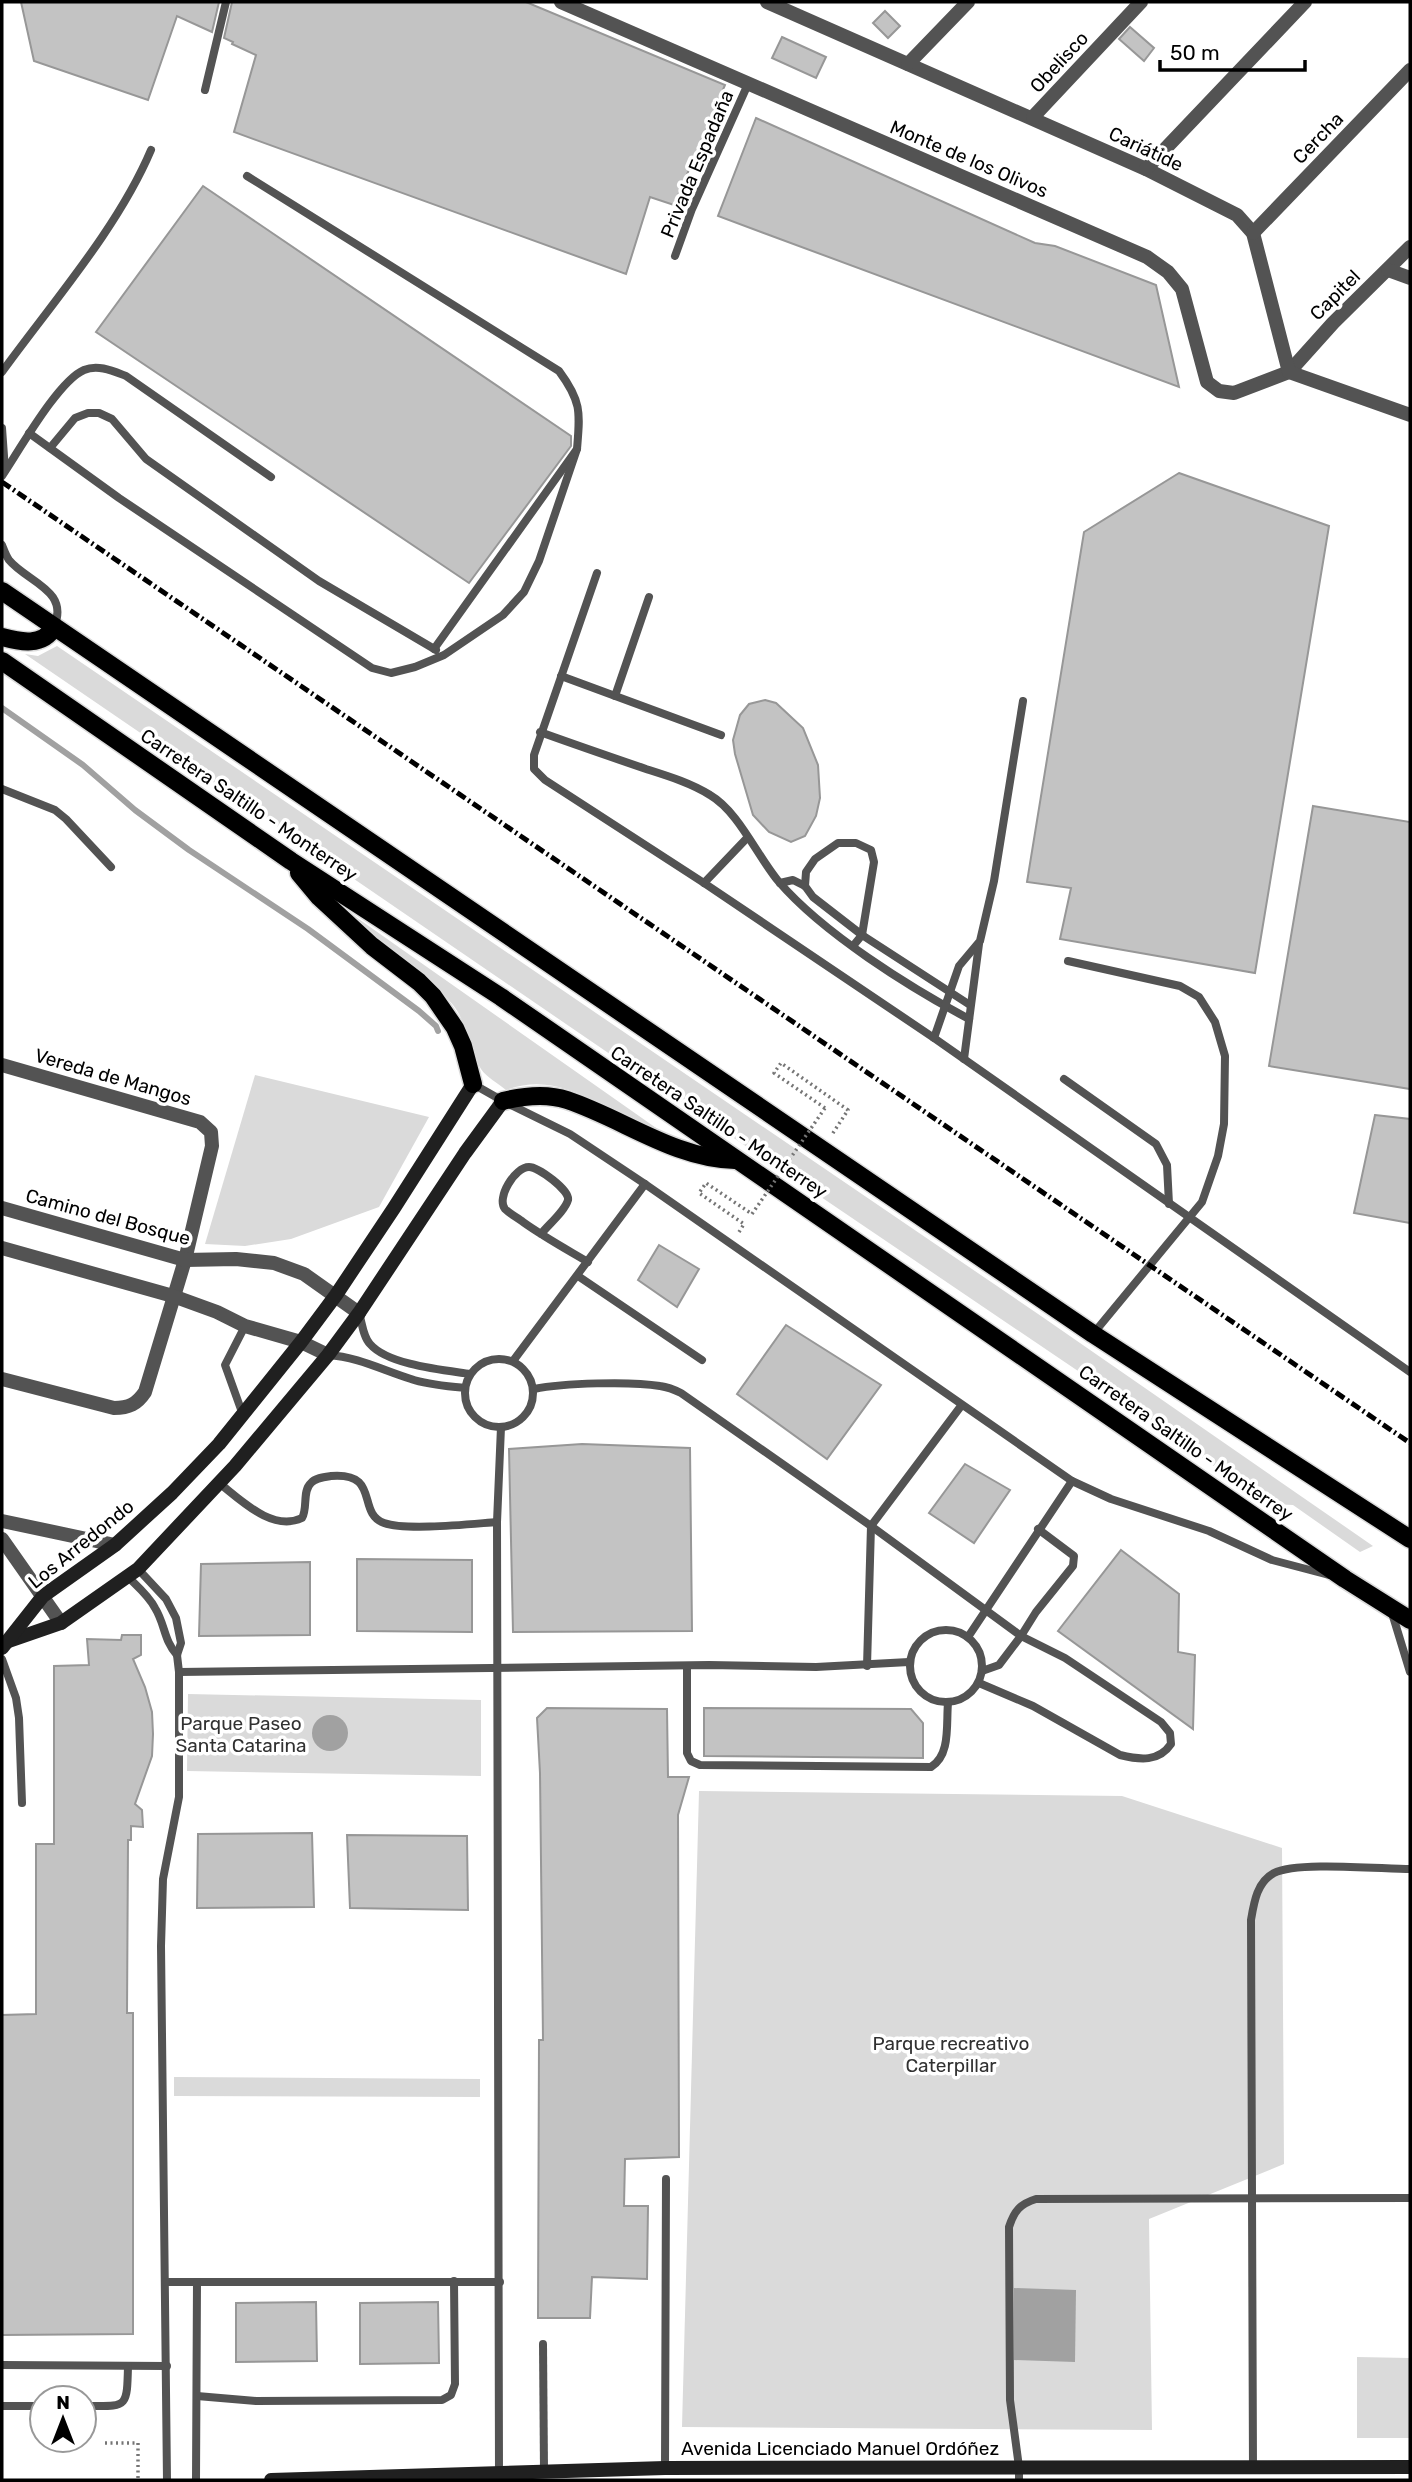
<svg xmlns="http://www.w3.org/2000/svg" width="1412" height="2482" viewBox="0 0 1412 2482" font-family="Rubik,sans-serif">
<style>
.green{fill:#dadada}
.water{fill:#a1a1a1}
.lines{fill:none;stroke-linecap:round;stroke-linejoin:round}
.stream{stroke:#a1a1a1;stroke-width:6}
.building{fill:#c3c3c3;stroke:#979797;stroke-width:2}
.primary-casing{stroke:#dbdbdb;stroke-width:21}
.path{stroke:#757575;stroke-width:3.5;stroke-dasharray:2 3.5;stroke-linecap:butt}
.lane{stroke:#535353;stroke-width:8}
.street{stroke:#535353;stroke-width:14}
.secondary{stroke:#202020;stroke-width:14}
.primary{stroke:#000;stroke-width:18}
.rail{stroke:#000;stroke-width:5;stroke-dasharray:10 3.5 2 3.5;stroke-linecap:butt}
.path-bridge{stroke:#757575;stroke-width:3.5;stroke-dasharray:2 3.5;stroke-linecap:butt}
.labels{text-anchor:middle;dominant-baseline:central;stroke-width:7;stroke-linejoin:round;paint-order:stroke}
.street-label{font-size:19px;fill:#000;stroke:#fff}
.park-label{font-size:19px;fill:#313131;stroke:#fff}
</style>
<rect width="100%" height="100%" fill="#fff"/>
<g class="green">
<path d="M 57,646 L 1041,1316 L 1373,1546 L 1360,1552 L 1293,1505 L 1268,1504 L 1078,1371 L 623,1063 L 25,654 L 38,656 Z"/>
<path d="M 353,915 L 659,1130 C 608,1115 564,1068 506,1090 C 499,1084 486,1077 481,1069 C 470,1052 468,1024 453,1005 C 424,970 382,950 353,915 Z"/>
<path d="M 255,1075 L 429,1117 L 379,1207 L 291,1239 L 245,1246 L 205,1244 Z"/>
<path d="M 188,1694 L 481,1700 L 481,1776 L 187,1771 Z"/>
<path d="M 699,1791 L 1122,1796 L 1282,1848 L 1284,2164 L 1149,2219 L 1152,2430 L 682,2427 Z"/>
<path d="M 174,2077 L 480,2079 L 480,2097 L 174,2096 Z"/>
<path d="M 1357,2357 L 1410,2358 L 1410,2438 L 1357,2438 Z"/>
</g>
<g class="water">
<circle cx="330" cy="1733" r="18"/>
<path d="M 1014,2288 L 1076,2290 L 1075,2362 L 1014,2360 Z"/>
</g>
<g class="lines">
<path class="stream" d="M 2,708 L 83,765 L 135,810 L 189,850 L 308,929 L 419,1011 L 436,1026 L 438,1031"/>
</g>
<g class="building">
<path d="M 21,2 L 219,2 L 212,32 L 177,16 L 148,100 L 34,61 Z"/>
<path d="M 232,2 L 526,2 L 725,85 L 674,205 L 650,197 L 626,274 L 234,132 L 256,55 L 232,44 L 233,42 L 224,38 Z"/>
<path d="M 885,11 L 900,26 L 888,38 L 873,23 Z"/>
<path d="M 1130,27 L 1154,48 L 1144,61 L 1119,39 Z"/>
<path d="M 782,37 L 826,57 L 816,78 L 772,58 Z"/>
<path d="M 756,118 L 1035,243 L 1055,246 L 1156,285 L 1179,387 L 718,216 Z"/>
<path d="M 203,186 L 571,436 L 571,446 L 469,583 L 96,332 Z"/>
<path d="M 1179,473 L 1329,526 L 1255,973 L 1060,939 L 1071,888 L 1027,882 L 1084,532 Z"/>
<path d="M 765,700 L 776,703 L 803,728 L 818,765 L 820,798 L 816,816 L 805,836 L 791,842 L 769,832 L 753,815 L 735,754 L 733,740 L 740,715 L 749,704 Z"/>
<path d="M 1313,806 L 1410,822 L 1410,1089 L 1269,1066 Z"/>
<path d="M 1375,1115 L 1410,1119 L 1410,1223 L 1354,1213 Z"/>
<path d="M 659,1245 L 699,1269 L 677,1307 L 638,1280 Z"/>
<path d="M 786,1325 L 881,1385 L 827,1459 L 737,1394 Z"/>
<path d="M 582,1444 L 690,1448 L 692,1631 L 513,1632 L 509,1449 Z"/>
<path d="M 965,1464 L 1010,1490 L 974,1543 L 929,1513 Z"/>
<path d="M 1121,1550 L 1179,1594 L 1178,1652 L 1195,1655 L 1193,1729 L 1058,1631 Z"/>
<path d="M 357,1559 L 472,1560 L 472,1632 L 357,1631 Z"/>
<path d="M 310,1562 L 310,1635 L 199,1636 L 201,1564 Z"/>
<path d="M 122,1635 L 141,1635 L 141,1655 L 133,1659 L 145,1687 L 152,1712 L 153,1734 L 152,1756 L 135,1804 L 142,1810 L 143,1827 L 131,1826 L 131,1840 L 128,1840 L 127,2013 L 133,2013 L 133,2334 L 2,2335 L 2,2015 L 36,2014 L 36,1844 L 54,1844 L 54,1666 L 89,1665 L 87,1639 L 121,1640 Z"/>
<path d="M 547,1708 L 667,1709 L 668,1777 L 689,1777 L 678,1815 L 679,2157 L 625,2159 L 624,2206 L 648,2206 L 647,2279 L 592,2277 L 590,2318 L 538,2318 L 539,2040 L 543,2040 L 540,1773 L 537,1718 Z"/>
<path d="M 704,1708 L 911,1709 L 923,1723 L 923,1758 L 704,1756 Z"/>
<path d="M 312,1833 L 314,1907 L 197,1908 L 198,1834 Z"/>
<path d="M 347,1835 L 467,1836 L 468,1910 L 350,1908 Z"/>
<path d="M 316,2302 L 317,2361 L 236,2362 L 236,2303 Z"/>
<path d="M 438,2302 L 439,2363 L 360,2364 L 360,2303 Z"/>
</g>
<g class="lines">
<defs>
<g id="primary">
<path d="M 2,591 L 1093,1334 L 1410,1539"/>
<path d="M 2,637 C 20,642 43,647 54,627"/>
<path d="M 2,661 L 291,861 L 501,997 L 1345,1579 L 1410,1620"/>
<path d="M 299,873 L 319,897 L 372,946 L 419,982 L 433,996 L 455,1028 L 463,1046 L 473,1084"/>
<path d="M 503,1101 C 523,1096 546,1093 567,1100 C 624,1119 673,1158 735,1160"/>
</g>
</defs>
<use href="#primary" class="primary-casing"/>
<g class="path">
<path d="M 825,1108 L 774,1073 L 781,1063 L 848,1110 L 831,1136"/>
<path d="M 739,1232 L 744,1224 L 699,1193 L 706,1183 L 752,1214"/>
<path d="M 105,2443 L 138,2443 L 138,2480"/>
</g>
<g class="lane">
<path d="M 205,90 L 226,2"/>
<path d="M 247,176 L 559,371 C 582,402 580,413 577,449 L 434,649"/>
<path d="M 675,256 L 692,209 L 748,84"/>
<path d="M 2,372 C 52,303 118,228 151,150"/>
<path d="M 2,428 L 5,470"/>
<path d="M 29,433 L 119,498 L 372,668 L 391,673 L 415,667 L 444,655 L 503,615 L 524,592 L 539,561 L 577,449"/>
<path d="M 50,448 L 75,418 L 88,413 L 99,413 L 112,419 L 146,459 L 319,581 L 436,650"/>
<path d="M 2,476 C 19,451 58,381 84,370 C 98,364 113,371 126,376 L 271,477"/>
<path d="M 2,545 C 4,550 6,556 9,560 C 27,582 70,590 54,627"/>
<path d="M 597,573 L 534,755 L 534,769 L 545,780 L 704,883 L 934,1038 L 1410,1372"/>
<path d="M 561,676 L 721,735"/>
<path d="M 615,696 L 649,597"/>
<path d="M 540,732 C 576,745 611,757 646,769 C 668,776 691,783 710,795 C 739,812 757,856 779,882 C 823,933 909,987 969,1019"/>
<path d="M 2,789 L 55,810 L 66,819 L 111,867"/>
<path d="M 704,883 L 747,838"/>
<path d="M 780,883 L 793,880 L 805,886 L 813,897 L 862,935 L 970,1005"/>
<path d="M 805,886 L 806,872 L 815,859 L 838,843 L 856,843 L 871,850 L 874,862 L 862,935 L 853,946"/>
<path d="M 1068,961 L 1180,986 L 1199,997 L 1215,1022 L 1225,1056 L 1224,1124 L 1218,1156 L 1202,1202 L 1093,1334"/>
<path d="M 934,1038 L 959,966 L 980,941 L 994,881 L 1023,701"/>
<path d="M 964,1059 L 979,944"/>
<path d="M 1064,1079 L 1156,1144 L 1167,1165 L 1169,1204"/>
<path d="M 473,1084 L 503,1101 L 570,1134 L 645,1184 L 1072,1481 L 1111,1499 L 1209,1531 L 1272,1560 L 1329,1575"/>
<path d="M 541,1234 C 548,1225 565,1211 568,1200 C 570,1190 538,1167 529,1167 C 515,1167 496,1198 505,1209 C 510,1214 518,1218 523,1222 C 544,1237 566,1249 588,1262"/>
<path d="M 578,1276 L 702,1360"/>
<path d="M 359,1313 C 362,1322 363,1337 370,1344 C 388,1365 443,1370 470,1374"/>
<path d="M 328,1355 C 358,1357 382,1370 411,1379 C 428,1385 447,1386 465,1388"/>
<circle cx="499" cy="1393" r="34"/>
<path d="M 513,1361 L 645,1184"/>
<path d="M 534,1389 C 563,1383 631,1381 660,1386 C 667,1387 675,1390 681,1393 L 871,1526 L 1021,1636 L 999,1665 L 982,1671"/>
<path d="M 243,1415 L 225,1365 L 245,1326"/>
<path d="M 219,1483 C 241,1500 272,1532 302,1518 C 308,1508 302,1491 311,1483 C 315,1478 324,1477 331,1476 C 381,1472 356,1513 384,1523 C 407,1531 470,1524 497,1522"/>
<path d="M 138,1569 L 166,1599 L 176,1618 L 181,1643 L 177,1655 L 179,1672 L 179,1797 L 163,1879 L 161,1946 L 167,2480"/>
<path d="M 128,1577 C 137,1586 149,1596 155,1608 C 165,1624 164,1641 177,1655"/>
<path d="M 1392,1613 L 1410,1672"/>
<circle cx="946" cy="1666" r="36"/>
<path d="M 968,1637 L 1072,1481"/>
<path d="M 2,1659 L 16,1698 L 19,1718 L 22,1803"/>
<path d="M 687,1666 L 687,1753 L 691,1761 L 700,1765 L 931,1767 C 951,1755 946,1724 948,1703"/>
<path d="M 867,1666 L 871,1526 L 961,1406"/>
<path d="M 179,1672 L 709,1665 L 816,1667 L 909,1662"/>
<path d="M 979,1683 L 1033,1706 L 1120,1755 C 1140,1760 1159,1762 1171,1744 L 1170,1733 L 1161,1722 L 1065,1658 L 1021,1636 L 1036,1612 L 1073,1566 L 1074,1556 L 1038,1529"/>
<path d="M 166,2282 L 500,2282"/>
<path d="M 543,2344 L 544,2471"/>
<path d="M 2,2365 L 167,2366"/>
<path d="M 197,2396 L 256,2401 L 442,2400 L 451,2395 L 455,2384 L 454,2281"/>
<path d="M 2,2406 L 42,2406"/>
<path d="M 84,2406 C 127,2406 127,2410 128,2366"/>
<path d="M 665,2468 L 666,2179"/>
<path d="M 1253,2469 L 1251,1920 C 1254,1902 1257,1882 1274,1873 C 1296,1861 1382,1869 1410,1869"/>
<path d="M 196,2480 L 197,2282"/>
<path d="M 499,2480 L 497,1522 L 501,1427"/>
<path d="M 1019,2480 L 1019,2467 L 1010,2400 L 1009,2227 C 1014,2211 1020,2204 1036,2199 L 1410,2198"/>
</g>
<g class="street">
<path d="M 561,2 L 1147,257 L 1168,272 L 1182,289 L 1207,382 L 1219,391 L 1234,393 L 1289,372 L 1333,323 L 1410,247"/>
<path d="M 767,2 L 1146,169 L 1237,215 L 1253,233 L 1289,372 L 1410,415"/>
<path d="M 908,64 L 968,2"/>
<path d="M 1033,117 L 1141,2"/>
<path d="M 1146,169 L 1305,2"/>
<path d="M 1253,233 L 1410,70"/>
<path d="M 1388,270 L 1410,278"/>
<path d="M 2,1065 L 200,1122 L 211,1132 L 212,1146 L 185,1260 L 145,1392 C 137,1404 129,1408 114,1408 L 2,1379"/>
<path d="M 2,1208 L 185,1260 L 236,1259 L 274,1263 L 304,1274 L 359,1313"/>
<path d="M 2,1248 L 173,1296 L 217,1312 L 245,1326 L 301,1342 L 328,1355"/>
<path d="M 2,1521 L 115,1545"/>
<path d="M 2,1539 L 61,1623"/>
</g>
<g class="secondary">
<path d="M 9,1641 L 61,1623 L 138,1569 L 235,1466 L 328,1355 L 359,1313 L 465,1153 L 503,1101"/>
<path d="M 2,1648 L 43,1596 L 115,1545 L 172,1493 L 219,1444 L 301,1342 L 336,1295 L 394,1208 L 473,1084"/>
<path d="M 271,2480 L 665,2468 L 1410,2467"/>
</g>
<use href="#primary" class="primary"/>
<path class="rail" d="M 2,482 L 1410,1443"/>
<path class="path-bridge" d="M 752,1214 L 825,1108"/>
</g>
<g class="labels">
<g class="street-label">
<text transform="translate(1059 62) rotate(-47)">Obelisco</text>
<text transform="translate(1318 138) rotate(-46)">Cercha</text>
<text transform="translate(1146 149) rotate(25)">Cariátide</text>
<text transform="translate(969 159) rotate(23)">Monte de los Olivos</text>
<text transform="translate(697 164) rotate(-67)">Privada Espadaña</text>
<text transform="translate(1335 295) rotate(-45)">Capitel</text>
<text transform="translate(249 805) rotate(34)">Carretera Saltillo - Monterrey</text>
<text transform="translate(113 1077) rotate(16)">Vereda de Mangos</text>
<text transform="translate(719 1122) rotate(34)">Carretera Saltillo - Monterrey</text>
<text transform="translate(108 1217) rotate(15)">Camino del Bosque</text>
<text transform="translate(1186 1443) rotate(35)">Carretera Saltillo - Monterrey</text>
<text transform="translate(81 1544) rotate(-39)">Los Arredondo</text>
<text x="840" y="2448">Avenida Licenciado Manuel Ordóñez</text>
</g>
<g class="park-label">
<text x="241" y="1723">Parque Paseo<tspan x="241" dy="22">Santa Catarina</tspan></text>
<text x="951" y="2043">Parque recreativo<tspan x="951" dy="22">Caterpillar</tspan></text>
</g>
</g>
<rect width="1412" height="2482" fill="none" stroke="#000000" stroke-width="7"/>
<g transform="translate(63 2419)"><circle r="33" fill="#ffffff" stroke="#999999" stroke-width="2"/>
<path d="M0-5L12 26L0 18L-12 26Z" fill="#000000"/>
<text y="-10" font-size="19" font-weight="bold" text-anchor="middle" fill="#000000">N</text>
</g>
<path d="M1160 60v10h145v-10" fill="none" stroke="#000000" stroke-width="3.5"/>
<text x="1170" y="60" font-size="21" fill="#000000" stroke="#ffffff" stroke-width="5" paint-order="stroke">50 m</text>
</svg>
